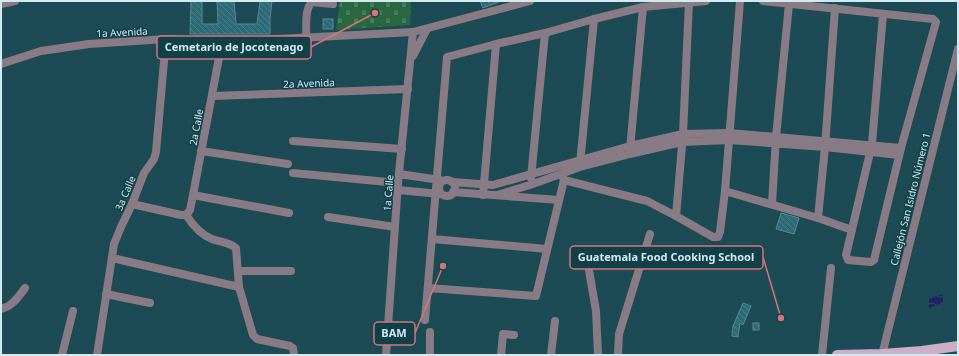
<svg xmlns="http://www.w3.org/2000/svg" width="959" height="356" viewBox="0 0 959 356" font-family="'Noto Sans',sans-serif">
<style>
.cemetery{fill:url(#cemetery-stones)}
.water{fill:url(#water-waves)}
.building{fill:url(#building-back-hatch);stroke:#598792}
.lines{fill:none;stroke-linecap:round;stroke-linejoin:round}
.minor{stroke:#897b86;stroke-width:8}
.major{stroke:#ccafc6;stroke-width:10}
.labels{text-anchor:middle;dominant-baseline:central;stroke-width:3;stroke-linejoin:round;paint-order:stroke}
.street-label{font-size:10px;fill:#d2eaf0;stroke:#10404a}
.leader{fill:none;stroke:#d47678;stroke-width:1.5}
.callout-dot{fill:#d47678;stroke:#10404a;stroke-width:1.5}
.callout{fill:#10404a;stroke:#d47678;stroke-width:1.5}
.callout-label{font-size:11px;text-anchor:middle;font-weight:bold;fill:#d2eaf0}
</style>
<defs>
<pattern id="cemetery-stones" width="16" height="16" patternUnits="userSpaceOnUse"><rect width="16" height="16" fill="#296741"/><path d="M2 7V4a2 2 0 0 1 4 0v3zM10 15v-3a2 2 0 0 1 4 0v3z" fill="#477d5d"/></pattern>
<pattern id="water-waves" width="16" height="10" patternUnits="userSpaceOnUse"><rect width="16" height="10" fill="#1e2363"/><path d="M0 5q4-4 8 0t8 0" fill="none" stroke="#3e437a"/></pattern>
<pattern id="building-back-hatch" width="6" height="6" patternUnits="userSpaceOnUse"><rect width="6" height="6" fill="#2b6a77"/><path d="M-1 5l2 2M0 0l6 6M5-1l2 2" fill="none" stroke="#497f8b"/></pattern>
</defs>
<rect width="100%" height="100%" fill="#1c4b55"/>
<path class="cemetery" d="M 340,1 L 411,1 L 410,25 L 336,30 Z"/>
<path class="water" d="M 943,294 L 943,302 L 929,308 L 929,299 Z"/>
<g class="building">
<path d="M 191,1 L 202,1 L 202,24 L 218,24 L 217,1 L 234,1 L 236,24 L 257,24 L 260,1 L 272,1 L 270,19 L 270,34 L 190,34 Z"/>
<path d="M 480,1 L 499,1 L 499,2 L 483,8 Z"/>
<rect x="323" y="19" width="10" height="10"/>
<path d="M 781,213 L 799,218 L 794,234 L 776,229 Z"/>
<path d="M 743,303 L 751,306 L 743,325 L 740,323 L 738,337 L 732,336 L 733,326 Z"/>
<rect x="753" y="323" width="6" height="7"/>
</g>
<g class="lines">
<g class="minor">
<path d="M 763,1 L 933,19 L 936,22 L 901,148 L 874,260 L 871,262 L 848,260 L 846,255 L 872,144 L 883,14"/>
<path d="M 1,4 L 15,1"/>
<path d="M 306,37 C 307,27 304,10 312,2 L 333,4"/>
<path d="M 413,56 L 427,29"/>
<path d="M 1,64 L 41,51 L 89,44 L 166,39 L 222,42 L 413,32 L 530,1"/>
<path d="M 212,96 L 408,89"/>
<path d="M 293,141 L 402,149"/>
<path d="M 630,149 L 643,7"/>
<path d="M 201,151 L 288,164"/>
<path d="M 580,164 L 594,19"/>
<path d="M 293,173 L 398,183"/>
<path d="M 399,174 L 440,180"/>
<path d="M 531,178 L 545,33"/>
<path d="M 564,180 L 647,201 L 676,216 L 713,237 L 718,237 L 720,232 L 725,191 L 740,1"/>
<circle cx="447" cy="188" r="8"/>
<path d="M 452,182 L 493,185 L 630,146 L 683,134 L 729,133 L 901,148"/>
<path d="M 398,190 L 440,194"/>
<path d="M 725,191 L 818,218 L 852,230"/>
<path d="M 453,192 L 559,200"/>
<path d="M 193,195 L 289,213"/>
<path d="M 483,195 L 496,44"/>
<path d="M 497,195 L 530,185 L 580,167 L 630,154 L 682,142 L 729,140 L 825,147 L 899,155"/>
<path d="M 132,204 L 181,215 L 186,215"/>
<path d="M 772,204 L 776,137 L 789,4"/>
<path d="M 186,215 C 192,224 201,235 212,239 C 220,242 229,242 236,248 L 239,287 L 253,335 L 257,339 L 290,346 L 293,348 L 294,355"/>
<path d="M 186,215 L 190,210 L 193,195 L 222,42"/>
<path d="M 676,216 L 683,134 L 689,2"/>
<path d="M 328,217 L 395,227"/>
<path d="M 818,218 L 825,147 L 835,8"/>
<path d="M 432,239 L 547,249"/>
<path d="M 112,258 L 239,287"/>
<path d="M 589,270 L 596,311 L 598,355"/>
<path d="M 238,271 L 291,271"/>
<path d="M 428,288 L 536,296 L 564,180 L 562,175"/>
<path d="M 106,294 L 150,303"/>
<path d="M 1,309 C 13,306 18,297 25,288"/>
<path d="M 425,320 L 447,57 L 496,44 L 545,33 L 594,19 L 643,7 L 706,1"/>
<path d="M 62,355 L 73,311"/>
<path d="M 97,355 L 114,244 L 121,227 L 132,204 L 144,173 L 154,159 L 156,152 L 166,39"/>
<path d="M 386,355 L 398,183 L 413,32"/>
<path d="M 430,355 L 430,332"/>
<path d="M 501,355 L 503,334 L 514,335"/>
<path d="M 551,355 L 555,321"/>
<path d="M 618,355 L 619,334 L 650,234"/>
<path d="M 822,355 L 831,268"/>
<path d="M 882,355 L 958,49"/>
</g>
<path class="major" d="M 837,355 L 882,354 L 922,351 L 958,346"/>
</g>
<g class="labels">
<g class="street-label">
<text transform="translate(122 32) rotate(-3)">1a Avenida</text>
<text transform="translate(309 83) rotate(-2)">2a Avenida</text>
<text transform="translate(196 127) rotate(-79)">2a Calle</text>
<text transform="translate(125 193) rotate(-67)">3a Calle</text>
<text transform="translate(388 193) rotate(-85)">1a Calle</text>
<text transform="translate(910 199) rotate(-76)">Callejón San Isidro Número 1</text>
</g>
</g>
<path class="leader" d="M375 13L311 47M781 318L763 257M443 266L415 333"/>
<g class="callout-dot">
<circle cx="375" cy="13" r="4"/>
<circle cx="781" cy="318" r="4"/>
<circle cx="443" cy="266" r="4"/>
</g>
<g class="callout">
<rect x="157" y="36" width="154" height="23" rx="4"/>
<rect x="570" y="246" width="193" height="23" rx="4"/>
<rect x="374" y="322" width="41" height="23" rx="4"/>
</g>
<g class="callout-label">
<text x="234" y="51">Cemetario de Jocotenago</text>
<text x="666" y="261">Guatemala Food Cooking School</text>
<text x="394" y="337">BAM</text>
</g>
<rect width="959" height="356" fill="none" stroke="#d2eaf0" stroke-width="4"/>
</svg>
